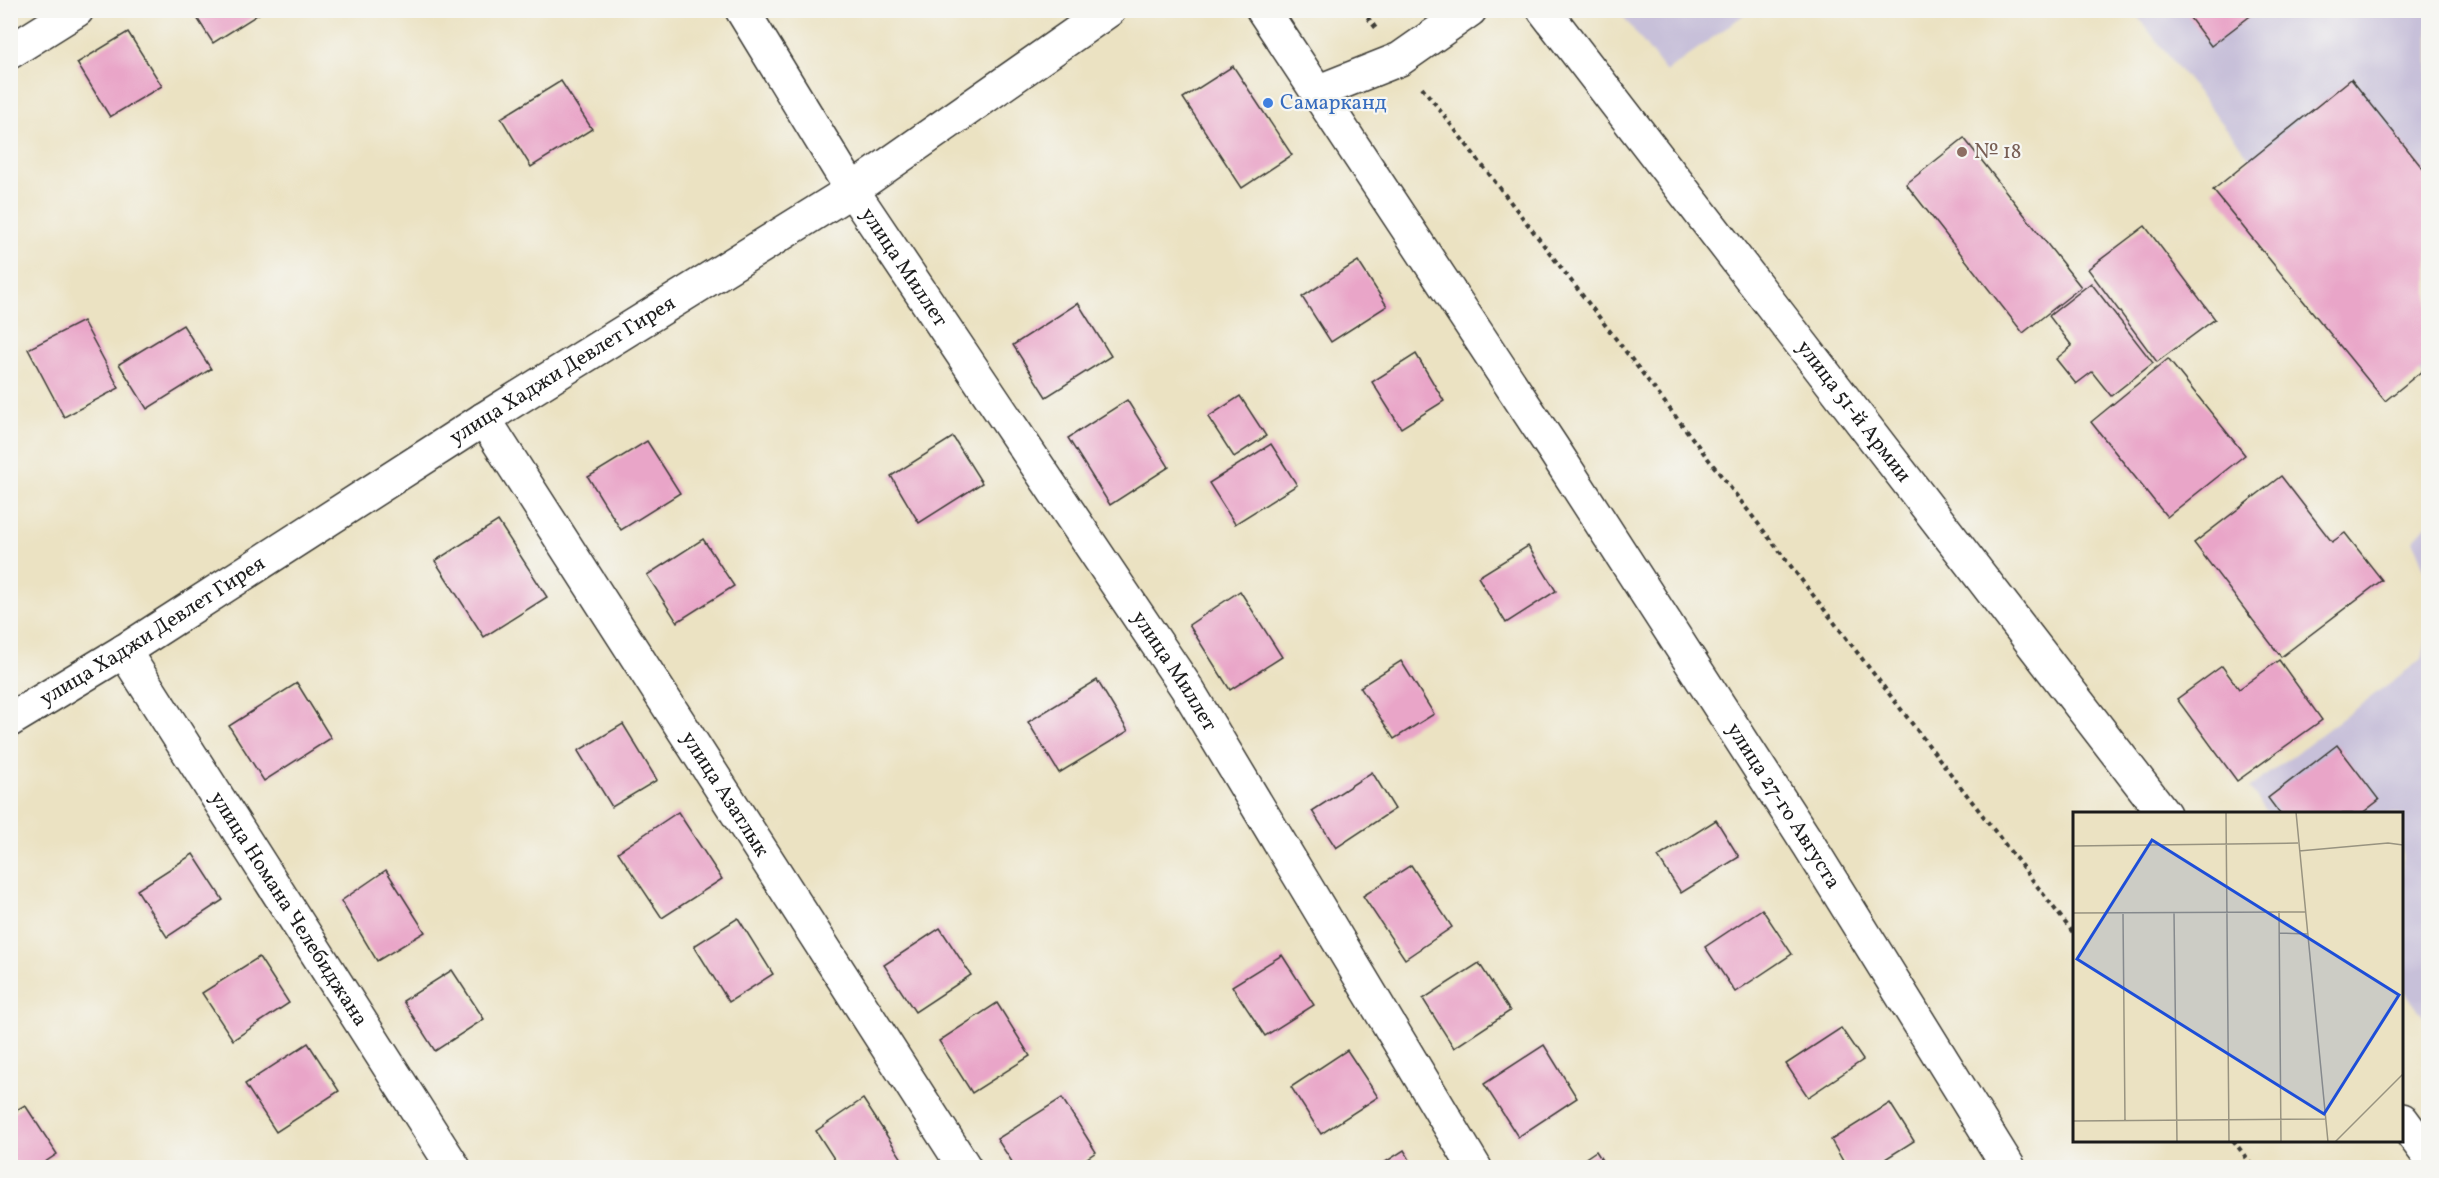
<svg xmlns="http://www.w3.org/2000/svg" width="2439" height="1178" viewBox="0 0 2439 1178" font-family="Vollkorn,serif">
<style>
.industrial{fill:#c7c0d9}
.building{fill:#e9a5c8}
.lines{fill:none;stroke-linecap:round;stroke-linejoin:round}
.minor-casing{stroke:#3b3a35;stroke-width:36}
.major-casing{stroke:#3b3a35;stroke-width:36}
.path{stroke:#3b3a35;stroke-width:4;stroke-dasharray:4.5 4.5;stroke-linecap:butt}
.minor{stroke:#fff;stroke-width:33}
.major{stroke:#fff;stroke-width:33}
.shop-dot{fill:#3f7fe0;stroke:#f6f6f2;stroke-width:2}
.education-dot{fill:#8d6e63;stroke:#f6f6f2;stroke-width:2}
.labels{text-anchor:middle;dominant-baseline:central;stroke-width:4.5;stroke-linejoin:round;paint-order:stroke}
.shop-label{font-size:21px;fill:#366cbe;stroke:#f6f6f2;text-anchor:start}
.education-label{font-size:21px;fill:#785e54;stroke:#f6f6f2;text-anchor:start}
.street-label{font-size:21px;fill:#1c1c1c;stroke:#f6f6f2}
.inset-road{fill:none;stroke:#989380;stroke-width:1.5}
.view{fill:#1d4ed8;fill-opacity:0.15;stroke:#1d4ed8;stroke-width:3}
.inset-edge{fill:none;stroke:#1c1c1c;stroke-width:3}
</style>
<rect width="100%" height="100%" fill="#f6f6f2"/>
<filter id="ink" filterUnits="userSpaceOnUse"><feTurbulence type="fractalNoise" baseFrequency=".0167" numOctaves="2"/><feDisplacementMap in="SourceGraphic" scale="12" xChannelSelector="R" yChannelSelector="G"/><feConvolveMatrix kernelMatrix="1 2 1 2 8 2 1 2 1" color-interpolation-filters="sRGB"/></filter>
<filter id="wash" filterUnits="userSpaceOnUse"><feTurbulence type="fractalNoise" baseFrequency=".008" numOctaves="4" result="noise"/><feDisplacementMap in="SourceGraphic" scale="24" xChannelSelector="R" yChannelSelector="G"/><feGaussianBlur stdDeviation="1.35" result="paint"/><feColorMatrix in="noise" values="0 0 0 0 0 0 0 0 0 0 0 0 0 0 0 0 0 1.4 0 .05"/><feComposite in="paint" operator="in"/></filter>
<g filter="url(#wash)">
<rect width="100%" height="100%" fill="#ebe2c2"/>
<g class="industrial">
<path d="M 1619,11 L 1749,11 L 1666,72 Z"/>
<path d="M 2133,11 L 2428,11 L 2428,382 Z"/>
<path d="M 2428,523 L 2428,579 L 2413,541 Z"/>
<path d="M 2428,632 L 2428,1023 L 2402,988 L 2402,814 L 2268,813 L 2249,788 L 2422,659 Z"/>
</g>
<g id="blocks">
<g class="building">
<path d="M 192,10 L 265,10 L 213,43 Z"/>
<path d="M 2184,10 L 2258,10 L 2211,46 Z"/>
<path d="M 128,32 L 162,86 L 110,117 L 77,63 Z"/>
<path d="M 1233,66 L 1292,155 L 1242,188 L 1183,98 Z"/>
<path d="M 2351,79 L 2428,175 L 2428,366 L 2385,401 L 2213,190 Z"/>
<path d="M 561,81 L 592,129 L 531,167 L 501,118 Z"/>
<path d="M 1964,138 L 2081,287 L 2023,333 L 1906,184 Z"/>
<path d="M 2145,226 L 2215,319 L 2157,362 L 2088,269 Z"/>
<path d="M 1358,261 L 1387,306 L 1331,342 L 1302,297 Z"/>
<path d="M 2091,283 L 2153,363 L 2111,396 L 2092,372 L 2076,384 L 2056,359 L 2072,346 L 2049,316 Z"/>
<path d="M 1078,303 L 1111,356 L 1046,397 L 1013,345 Z"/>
<path d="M 83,321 L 119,388 L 64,417 L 28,349 Z"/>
<path d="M 183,325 L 211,369 L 147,409 L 119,364 Z"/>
<path d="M 1416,354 L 1444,401 L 1401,428 L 1372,382 Z"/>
<path d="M 2168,359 L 2245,455 L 2167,517 L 2091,422 Z"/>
<path d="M 1240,396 L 1266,436 L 1234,457 L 1208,417 Z"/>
<path d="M 1127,400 L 1169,467 L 1110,505 L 1068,438 Z"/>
<path d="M 953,437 L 982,483 L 919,523 L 891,476 Z"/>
<path d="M 647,441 L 680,493 L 621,530 L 588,477 Z"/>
<path d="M 1271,444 L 1297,485 L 1235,524 L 1209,483 Z"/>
<path d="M 2281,476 L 2332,542 L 2345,533 L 2382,580 L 2281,657 L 2194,543 Z"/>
<path d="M 498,521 L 547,597 L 484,637 L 435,561 Z"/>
<path d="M 703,539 L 734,586 L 677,622 L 647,575 Z"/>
<path d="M 1528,546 L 1556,591 L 1506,623 L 1478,577 Z"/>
<path d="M 1240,591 L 1282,657 L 1230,690 L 1189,625 Z"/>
<path d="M 2279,660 L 2322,720 L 2237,781 L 2177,699 L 2222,666 L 2239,689 Z"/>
<path d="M 1401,661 L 1434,714 L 1394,739 L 1360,687 Z"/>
<path d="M 1097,680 L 1128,731 L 1059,773 L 1028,722 Z"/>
<path d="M 297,683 L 331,738 L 264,781 L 229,726 Z"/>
<path d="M 623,724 L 657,780 L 612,807 L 578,751 Z"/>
<path d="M 2337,745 L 2379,800 L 2361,814 L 2280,814 L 2268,798 Z"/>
<path d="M 1372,772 L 1395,809 L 1336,848 L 1312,811 Z"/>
<path d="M 678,812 L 722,879 L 662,918 L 618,852 Z"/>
<path d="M 1716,820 L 1739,857 L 1681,893 L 1658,857 Z"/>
<path d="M 193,854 L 223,900 L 167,937 L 137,890 Z"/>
<path d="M 1411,865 L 1452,927 L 1405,959 L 1363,896 Z"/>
<path d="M 386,870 L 425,932 L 377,961 L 341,901 Z"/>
<path d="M 1762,909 L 1792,954 L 1735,992 L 1705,947 Z"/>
<path d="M 738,918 L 773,974 L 729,1002 L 694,946 Z"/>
<path d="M 940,928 L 971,975 L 915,1012 L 884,965 Z"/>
<path d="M 1282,955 L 1314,1005 L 1265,1036 L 1232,986 Z"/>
<path d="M 259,957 L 289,1003 L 233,1040 L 202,993 Z"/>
<path d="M 1479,963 L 1510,1011 L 1454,1048 L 1423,999 Z"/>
<path d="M 452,970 L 484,1019 L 435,1051 L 403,1001 Z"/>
<path d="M 997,1003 L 1030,1056 L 972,1093 L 939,1041 Z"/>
<path d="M 1841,1028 L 1863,1060 L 1808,1097 L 1786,1064 Z"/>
<path d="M 308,1043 L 339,1091 L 276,1132 L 245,1084 Z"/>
<path d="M 1544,1045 L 1577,1098 L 1518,1137 L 1484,1084 Z"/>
<path d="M 1347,1050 L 1378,1097 L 1321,1134 L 1291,1087 Z"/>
<path d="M 1062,1098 L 1096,1152 L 1072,1168 L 1016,1168 L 997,1139 Z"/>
<path d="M 863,1099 L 904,1162 L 895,1168 L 840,1168 L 816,1131 Z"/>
<path d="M 1890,1103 L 1914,1141 L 1871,1168 L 1847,1168 L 1831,1140 Z"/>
<path d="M 25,1105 L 57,1154 L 36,1168 L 10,1168 L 10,1114 Z"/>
<path d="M 1404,1150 L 1415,1168 L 1376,1168 Z"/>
<path d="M 1596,1151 L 1607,1168 L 1571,1168 Z"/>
</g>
</g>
</g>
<g filter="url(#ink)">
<use href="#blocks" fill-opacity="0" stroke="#3b3a35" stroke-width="1.5"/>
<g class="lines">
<defs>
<g id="minor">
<path id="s1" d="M 742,10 L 852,190 L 1186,687 L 1475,1168"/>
<path id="s2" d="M 1263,10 L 1552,447 L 1809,845 L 2009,1168"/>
<path d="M 10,52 L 77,10"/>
<path d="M 1317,92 L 1400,59 L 1470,10"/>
<path id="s3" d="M 484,419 L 965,1168"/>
<path id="s4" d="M 124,651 L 454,1168"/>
<path id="s5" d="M 10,720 L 124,651 L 484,419 L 852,190 L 1109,10"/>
</g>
<g id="major">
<path id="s6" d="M 1544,10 L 2164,814"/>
<path d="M 2402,1120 L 2428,1155"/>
</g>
</defs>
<use href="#minor" class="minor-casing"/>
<use href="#major" class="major-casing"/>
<g class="path">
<path d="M 1362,10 L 1378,31"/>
<path d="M 1422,87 L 2074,934"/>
<path d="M 2233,1140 L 2254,1168"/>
</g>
<use href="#minor" class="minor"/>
<use href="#major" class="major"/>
</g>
</g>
<circle class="shop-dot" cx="1268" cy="103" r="6"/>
<circle class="education-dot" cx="1962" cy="152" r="6"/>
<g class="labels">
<g class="shop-label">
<text x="1280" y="103">Самарканд</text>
</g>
<g class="education-label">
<text x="1974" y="152">№ 18</text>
</g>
<g class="street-label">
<text stroke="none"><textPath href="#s1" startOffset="304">улица Миллет</textPath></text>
<text stroke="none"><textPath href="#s5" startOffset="654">улица Хаджи Девлет Гирея</textPath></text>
<text stroke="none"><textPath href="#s6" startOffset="507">улица 51-й Армии</textPath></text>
<text stroke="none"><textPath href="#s5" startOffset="168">улица Хаджи Девлет Гирея</textPath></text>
<text stroke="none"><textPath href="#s1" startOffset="790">улица Миллет</textPath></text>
<text stroke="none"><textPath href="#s3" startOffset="446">улица Азатлык</textPath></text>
<text stroke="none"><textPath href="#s2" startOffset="951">улица 27-го Августа</textPath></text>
<text stroke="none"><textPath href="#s4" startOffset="306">улица Номана Челебиджана</textPath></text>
</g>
</g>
<g transform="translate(2073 812)">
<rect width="330" height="330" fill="#ebe2c2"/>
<path class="inset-road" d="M 153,0 L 156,330M 223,0 L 255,330M 0,34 L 225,31M 226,39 L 315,31 L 330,33M 206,99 L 208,330M 0,101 L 232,100M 101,101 L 104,330M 50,102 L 52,309M 206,121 L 234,122M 0,261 L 0,309M 0,309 L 252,307M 262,330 L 330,262"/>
<path class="view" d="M 79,28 L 326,183 L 251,302 L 4,147 Z"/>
<rect width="330" height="330" class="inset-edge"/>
</g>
<rect width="2439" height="1178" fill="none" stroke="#f6f6f2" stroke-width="36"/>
</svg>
